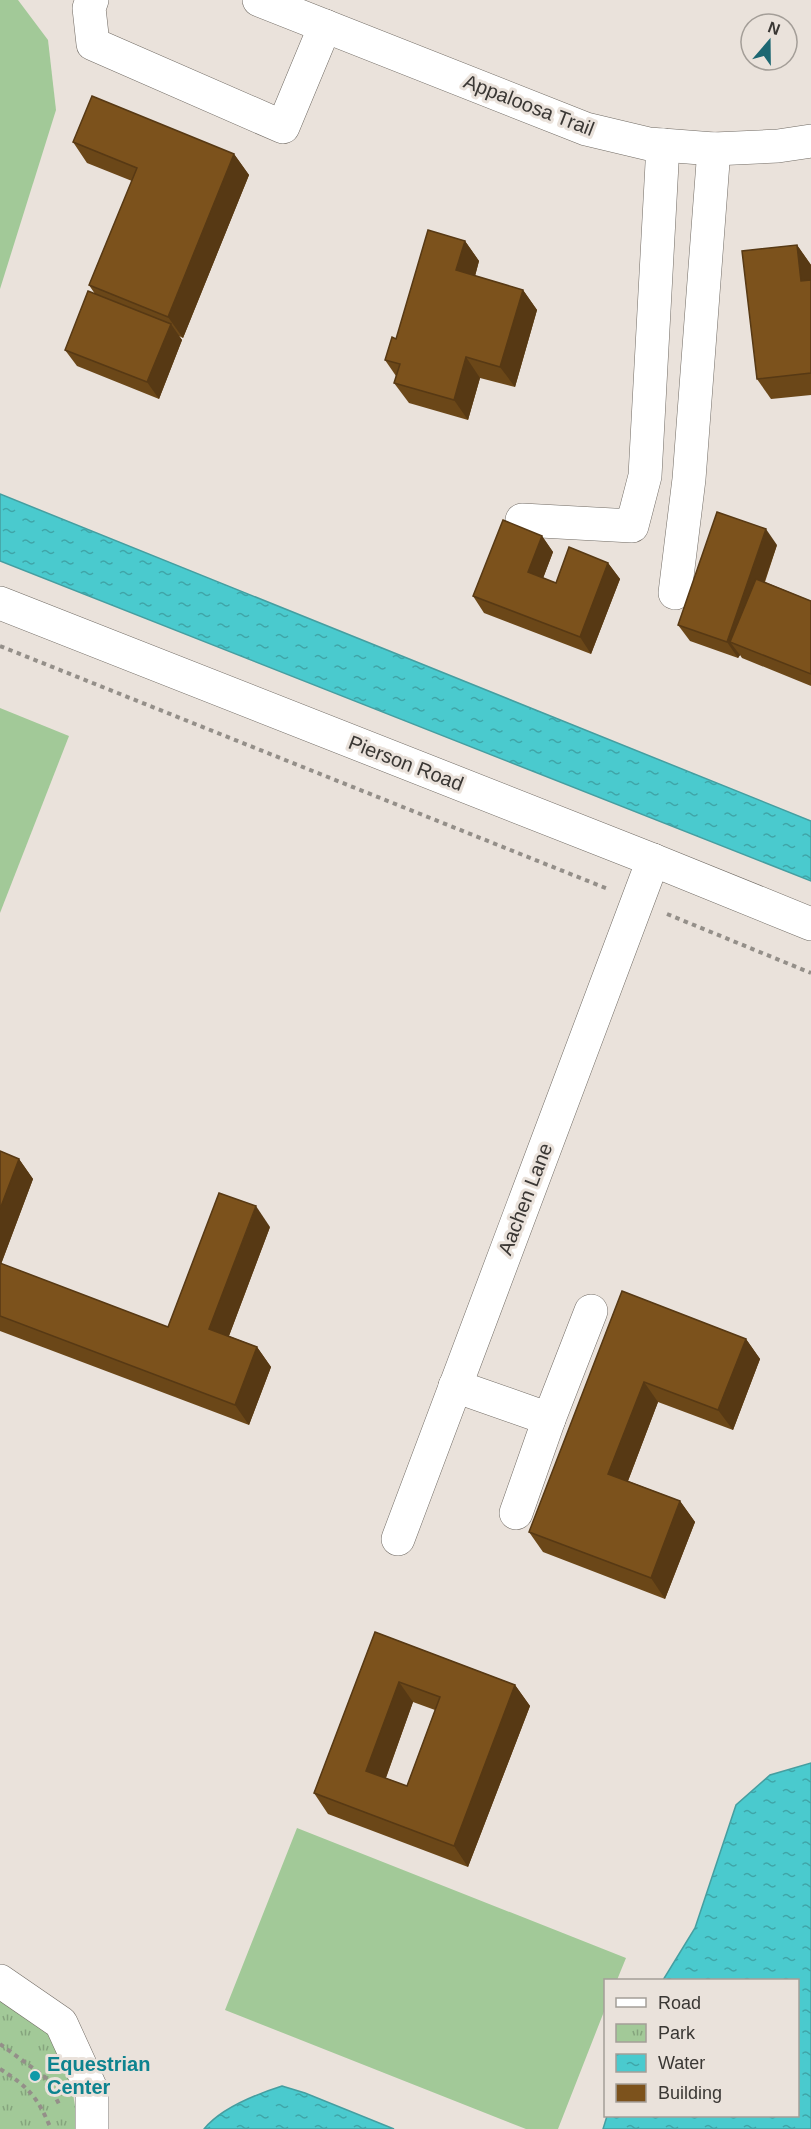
<svg xmlns="http://www.w3.org/2000/svg" width="811" height="2129" viewBox="0 0 811 2129" font-family="Helvetica,sans-serif">
<style>
.grass{fill:#a2c998}
.park{fill:url(#park-tufts)}
.water{fill:url(#water-ripples);stroke:#459ea0;stroke-width:1.5}
.lines{fill:none;stroke-linecap:round;stroke-linejoin:round}
.minor-casing{stroke:#716b64;stroke-width:34}
.path{stroke:#948f89;stroke-width:4;stroke-dasharray:4.5 4.5;stroke-linecap:butt}
.minor{stroke:#fff;stroke-width:33}
.wall{fill:#6b4718;fill-rule:evenodd}
.shaded-wall{fill:#573914}
.building{fill:#7c521c;stroke:#573914;stroke-width:1.5;fill-rule:evenodd}
.culture-dot{fill:#0f9aa8;stroke:#eae2db;stroke-width:2}
.labels{text-anchor:middle;dominant-baseline:central;stroke-width:6;stroke-linejoin:round;paint-order:stroke}
.street-label{font-size:20px;fill:#3a3734;stroke:#eae2db}
.culture-label{font-size:20px;font-weight:bold;fill:#0d838f;stroke:#eae2db;text-anchor:start}
</style>
<defs>
<pattern id="park-tufts" width="24" height="20" patternUnits="userSpaceOnUse" patternTransform="scale(1.5)"><rect width="24" height="20" fill="#a2c998"/><path d="M3 7l-1-3M5 7V3M7 7l1-3M15 17l-1-3M17 17v-4M19 17l1-3" fill="none" stroke="#85a47d"/></pattern>
<pattern id="water-ripples" width="26" height="14" patternUnits="userSpaceOnUse" patternTransform="scale(1.5)"><rect width="26" height="14" fill="#4acace"/><path d="M2 4q2-2 4 0t4 0M15 11q2-2 4 0t4 0" fill="none" stroke="#3fa5a8"/></pattern>
</defs>
<rect width="100%" height="100%" fill="#eae2db"/>
<g class="grass">
<path d="M 0,0 L 18,0 L 48,40 L 56,110 L 0,289 Z"/>
<path d="M 0,708 L 69,736 L 0,913 Z"/>
<path d="M 297,1828 L 626,1958 L 617,1980 L 606,1980 L 605,2009 L 558,2129 L 526,2129 L 225,2010 Z"/>
</g>
<path class="park" d="M 0,1997 L 61,2023 L 79,2129 L 0,2129 Z"/>
<g class="water">
<path d="M 0,494 L 811,821 L 811,881 L 0,561 Z"/>
<path d="M 811,1763 L 811,2129 L 603,2129 L 607,2116 L 798,2116 L 798,1980 L 663,1980 L 695,1928 L 736,1805 L 770,1775 Z"/>
<path d="M 282,2086 L 305,2093 L 394,2129 L 204,2129 C 221,2108 257,2094 282,2086 Z"/>
</g>
<g class="lines">
<defs>
<g id="minor">
<path d="M 92,0 L 89,8 L 93,44 L 283,127 L 325,26"/>
<path d="M 259,0 L 586,129 L 649,144 L 714,149 L 778,146 L 811,141"/>
<path d="M 522,520 L 632,526 L 645,476 L 663,145"/>
<path d="M 675,593 L 689,479 L 714,149"/>
<path d="M 0,603 L 653,860 L 811,924"/>
<path d="M 455,1386 L 549,1419 L 591,1311"/>
<path d="M 516,1513 L 549,1419"/>
<path d="M 398,1539 L 653,860"/>
<path d="M 0,1981 L 61,2023 L 92,2091 L 92,2129"/>
</g>
</defs>
<use href="#minor" class="minor-casing"/>
<g class="path">
<path d="M 0,646 L 608,889"/>
<path d="M 667,914 L 811,973"/>
<path d="M 0,2044 L 45,2077 L 59,2104"/>
<path d="M 0,2069 C 29,2087 38,2098 51,2129"/>
</g>
<use href="#minor" class="minor"/>
</g>
<g class="wall">
<path d="M 73,142 L 234,154 L 249,175 L 183,338 L 179,336 L 182,340 L 159,399 L 77,366 L 65,350 L 95,294 L 89,285 L 132,181 L 87,163 Z"/>
<path d="M 465,241 L 479,261 L 475,276 L 523,290 L 537,310 L 515,387 L 480,378 L 468,420 L 409,403 L 394,383 L 396,376 L 385,360 L 396,339 Z"/>
<path d="M 797,245 L 811,265 L 811,395 L 771,399 L 757,379 Z"/>
<path d="M 542,536 L 553,552 L 543,578 L 556,583 L 608,563 L 620,579 L 591,654 L 484,613 L 473,596 Z"/>
<path d="M 777,545 L 765,582 L 811,601 L 811,686 L 742,658 L 740,655 L 738,658 L 690,641 L 678,625 Z"/>
<path d="M 0,1151 L 19,1159 L 33,1179 L 1,1264 L 168,1327 L 270,1227 L 229,1336 L 257,1347 L 271,1367 L 249,1425 L 0,1331 Z"/>
<path d="M 622,1291 L 746,1339 L 760,1359 L 733,1430 L 658,1402 L 628,1481 L 680,1501 L 695,1522 L 665,1599 L 543,1552 L 529,1532 Z"/>
<path d="M 375,1632 L 515,1685 L 530,1706 L 468,1867 L 328,1814 L 314,1793 ZM 413,1702 L 435,1710 L 407,1786 L 386,1778 Z"/>
</g>
<g class="shaded-wall">
<path d="M 234,154 L 249,175 L 183,338 L 168,317 Z"/>
<path d="M 465,241 L 479,261 L 471,291 L 456,270 Z"/>
<path d="M 797,245 L 811,265 L 811,295 L 801,281 Z"/>
<path d="M 523,290 L 537,310 L 515,387 L 500,367 Z"/>
<path d="M 171,324 L 182,340 L 159,399 L 147,382 Z"/>
<path d="M 466,357 L 480,378 L 468,420 L 454,400 Z"/>
<path d="M 766,529 L 777,545 L 742,646 L 730,642 L 740,655 L 738,658 L 727,642 Z"/>
<path d="M 542,536 L 553,552 L 539,589 L 528,572 Z"/>
<path d="M 608,563 L 620,579 L 591,654 L 580,637 Z"/>
<path d="M 19,1159 L 33,1179 L 0,1267 L 0,1209 Z"/>
<path d="M 256,1206 L 270,1227 L 224,1349 L 209,1329 Z"/>
<path d="M 746,1339 L 760,1359 L 733,1430 L 718,1410 Z"/>
<path d="M 257,1347 L 271,1367 L 249,1425 L 235,1405 Z"/>
<path d="M 644,1382 L 658,1402 L 623,1494 L 608,1474 Z"/>
<path d="M 680,1501 L 695,1522 L 665,1599 L 651,1578 Z"/>
<path d="M 399,1682 L 413,1702 L 381,1791 L 366,1771 Z"/>
<path d="M 515,1685 L 530,1706 L 468,1867 L 454,1846 Z"/>
</g>
<g class="building">
<path d="M 92,96 L 234,154 L 168,317 L 89,285 L 137,168 L 73,142 Z"/>
<path d="M 428,230 L 465,241 L 456,270 L 523,290 L 500,367 L 466,357 L 454,400 L 394,383 L 400,364 L 385,360 L 392,337 L 396,339 Z"/>
<path d="M 797,245 L 801,281 L 811,280 L 811,373 L 757,379 L 742,251 Z"/>
<path d="M 88,291 L 171,324 L 147,382 L 65,350 Z"/>
<path d="M 717,512 L 766,529 L 727,642 L 678,625 Z"/>
<path d="M 503,520 L 542,536 L 528,572 L 556,583 L 569,547 L 608,563 L 580,637 L 473,596 Z"/>
<path d="M 756,579 L 811,601 L 811,674 L 730,642 Z"/>
<path d="M 0,1151 L 19,1159 L 0,1209 Z"/>
<path d="M 219,1193 L 256,1206 L 209,1329 L 257,1347 L 235,1405 L 0,1316 L 0,1263 L 168,1327 Z"/>
<path d="M 622,1291 L 746,1339 L 718,1410 L 644,1382 L 608,1474 L 680,1501 L 651,1578 L 529,1532 Z"/>
<path d="M 375,1632 L 515,1685 L 454,1846 L 314,1793 ZM 399,1682 L 440,1697 L 407,1786 L 366,1771 Z"/>
</g>
<circle class="culture-dot" cx="35" cy="2076" r="6"/>
<g class="labels">
<g class="street-label">
<text transform="translate(529 105) rotate(21)">Appaloosa Trail</text>
<text transform="translate(406 763) rotate(21)">Pierson Road</text>
<text transform="translate(525 1199) rotate(-69)">Aachen Lane</text>
</g>
<g class="culture-label">
<text x="47" y="2064">Equestrian<tspan x="47" dy="23">Center</tspan></text>
</g>
</g>
<rect x="604" y="1979" width="195" height="138" fill="#eae2db" stroke="#a49e98" stroke-width="1.5"/>
<rect x="616" y="1998" width="30" height="9" fill="#ffffff" stroke="#a49e98" stroke-width="1.5"/>
<text x="658" y="2009" font-size="18" fill="#3a3734">Road</text>
<rect x="616" y="2024" width="30" height="18" fill="url(#park-tufts)" stroke="#a49e98" stroke-width="1.5"/>
<text x="658" y="2039" font-size="18" fill="#3a3734">Park</text>
<rect x="616" y="2054" width="30" height="18" fill="url(#water-ripples)" stroke="#a49e98" stroke-width="1.5"/>
<text x="658" y="2069" font-size="18" fill="#3a3734">Water</text>
<rect x="616" y="2084" width="30" height="18" fill="#7c521c" stroke="#a49e98" stroke-width="1.5"/>
<text x="658" y="2099" font-size="18" fill="#3a3734">Building</text>
<g transform="translate(769 42) rotate(20)"><circle r="28" fill="#eae2db" stroke="#a49e98" stroke-width="1.5"/>
<path d="M0-4.5L10 22L0 15L-10 22Z" fill="#1c6772"/>
<text y="-9" font-size="16" font-weight="bold" text-anchor="middle" fill="#3a3734">N</text>
</g>
</svg>
